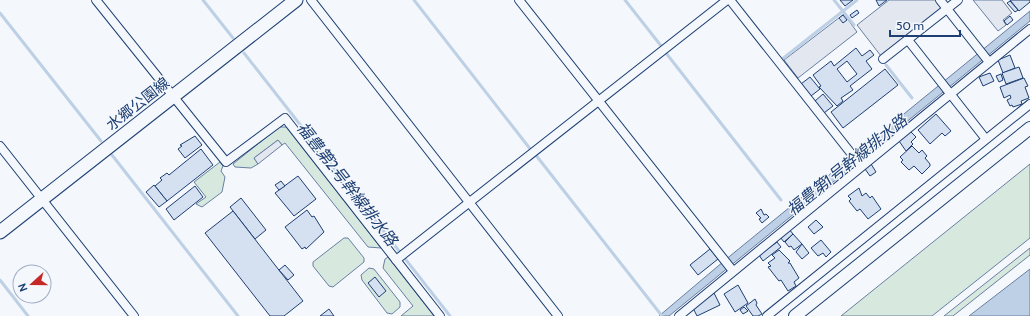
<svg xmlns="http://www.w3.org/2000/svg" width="1030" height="316" viewBox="0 0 1030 316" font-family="Cabin,'Noto Sans JP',sans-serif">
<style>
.green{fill:#d7e8df;stroke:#687fa3}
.parking{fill:#e3e8f0;stroke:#687fa3}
.water{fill:#bed0e5;stroke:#687fa3}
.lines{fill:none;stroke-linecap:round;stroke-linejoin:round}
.stream{stroke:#bed0e5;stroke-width:3}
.building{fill:#d5e0f0;stroke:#1d3f73;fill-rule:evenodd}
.street-casing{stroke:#1d3f73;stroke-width:10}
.secondary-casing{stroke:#1d3f73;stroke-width:14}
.primary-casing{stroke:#1d3f73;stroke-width:15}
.street{stroke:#f4f7fb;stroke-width:8}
.secondary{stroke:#f4f7fb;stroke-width:12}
.primary{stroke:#f4f7fb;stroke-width:13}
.labels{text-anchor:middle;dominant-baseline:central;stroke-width:3;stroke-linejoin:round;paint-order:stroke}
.street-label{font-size:15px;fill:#1d3f73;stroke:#f4f7fb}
.water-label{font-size:16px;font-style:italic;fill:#1d3f73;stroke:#f4f7fb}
</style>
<rect width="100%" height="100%" fill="#f4f7fb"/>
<g class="green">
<path d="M 279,127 L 286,127 L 381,248 L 368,247 L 285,143 L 282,145 L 278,140 L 254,158 L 258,164 L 251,168 L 235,167 L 233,164 Z"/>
<path d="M 220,162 L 223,166 L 221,171 L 225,177 L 222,192 L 202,207 L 196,204 L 206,197 L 194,182 Z"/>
<path d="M 1030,164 L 1030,238 L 932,316 L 841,316 Z"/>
<path d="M 344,238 L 348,238 L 364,258 L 364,262 L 333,287 L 329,286 L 313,266 L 313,262 Z"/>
<path d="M 1030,248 L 1030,255 L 953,316 L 944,316 Z"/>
<path d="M 388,257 L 434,316 L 401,316 L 413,306 L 383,268 L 385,259 Z"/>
<path d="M 369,268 L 374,269 L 400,302 L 400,307 L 392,314 L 387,313 L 362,280 L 361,275 Z"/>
</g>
<g class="parking">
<path d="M 889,0 L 936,0 L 942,8 L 881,56 L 857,25 Z"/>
<path d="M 973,0 L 1002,0 L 1012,13 L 1003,20 L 1006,25 L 998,31 Z"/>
<path d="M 844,14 L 857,32 L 798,78 L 784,60 Z"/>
<path d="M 278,140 L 282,145 L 258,164 L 254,158 Z"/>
</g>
<g class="water">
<path d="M 1030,11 L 1030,21 L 669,316 L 659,316 L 730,256 Z"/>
<path d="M 1030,269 L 1030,316 L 969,316 Z"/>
</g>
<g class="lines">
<g class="stream">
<path d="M 203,0 L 233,38"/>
<path d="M 414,0 L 531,150"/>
<path d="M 625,0 L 662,47"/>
<path d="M 834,0 L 854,25"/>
<path d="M 0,13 L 101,141"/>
<path d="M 244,53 L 450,316"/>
<path d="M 666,53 L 781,200"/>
<path d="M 781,60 L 857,0"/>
<path d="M 886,65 L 912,98"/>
<path d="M 535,154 L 662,316"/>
<path d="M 112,155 L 238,316"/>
<path d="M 0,280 L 28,316"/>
</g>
</g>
<g class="building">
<path d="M 840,0 L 853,0 L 845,6 Z"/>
<path d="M 876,0 L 887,0 L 879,6 Z"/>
<path d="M 1010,0 L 1030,0 L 1030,2 L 1019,11 Z"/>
<path d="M 1010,1 L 1018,10 L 1015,12 L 1007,3 Z"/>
<path d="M 857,10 L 859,13 L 852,18 L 850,15 Z"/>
<path d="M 843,15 L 847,20 L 843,23 L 839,18 Z"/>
<path d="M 1010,16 L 1013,20 L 1007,25 L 1004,21 Z"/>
<path d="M 856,48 L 862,56 L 870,50 L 874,55 L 866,61 L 872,69 L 850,86 L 853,90 L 841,98 L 843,101 L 837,106 L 819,87 L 821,86 L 813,75 L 831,61 L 834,66 ZM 847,61 L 857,74 L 847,82 L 837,69 Z"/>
<path d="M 1010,55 L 1015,68 L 1003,73 L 998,60 Z"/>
<path d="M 1019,67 L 1023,78 L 1006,84 L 1002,73 Z"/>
<path d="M 885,69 L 898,85 L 843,128 L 831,112 Z"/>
<path d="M 990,73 L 994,81 L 983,86 L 979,77 Z"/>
<path d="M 1001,74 L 1003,80 L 999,82 L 996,76 Z"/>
<path d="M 810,77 L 820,89 L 811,96 L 801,84 Z"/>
<path d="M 1024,78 L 1028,86 L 1025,87 L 1029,98 L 1021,101 L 1022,104 L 1013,107 L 1012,105 L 1010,106 L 1007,100 L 1011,98 L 1010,95 L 1004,98 L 1000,87 Z"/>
<path d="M 823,94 L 833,106 L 824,113 L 815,101 Z"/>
<path d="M 936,114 L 951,131 L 945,136 L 942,133 L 930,144 L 918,130 Z"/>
<path d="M 910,131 L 916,137 L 911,142 L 913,144 L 906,151 L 899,141 Z"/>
<path d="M 195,136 L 202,145 L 185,158 L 178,149 L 182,146 L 180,145 Z"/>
<path d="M 912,146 L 919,153 L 922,150 L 927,156 L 925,158 L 930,164 L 930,166 L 922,174 L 914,166 L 909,170 L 901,162 L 903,160 L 900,157 Z"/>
<path d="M 201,149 L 213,165 L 167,201 L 155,186 L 162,180 L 160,178 L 167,173 L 169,175 Z"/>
<path d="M 871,164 L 876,172 L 870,176 L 865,169 Z"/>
<path d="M 298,176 L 316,199 L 294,216 L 275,193 Z"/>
<path d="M 281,181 L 285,186 L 279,190 L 275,185 Z"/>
<path d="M 154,185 L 167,201 L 159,207 L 146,192 Z"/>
<path d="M 195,186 L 203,197 L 174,220 L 166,209 Z"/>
<path d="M 859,188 L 862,196 L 866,193 L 870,198 L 872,196 L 881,209 L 868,219 L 860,209 L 857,211 L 849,201 L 851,199 L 848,196 Z"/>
<path d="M 241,198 L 266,230 L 255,239 L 230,207 Z"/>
<path d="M 761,209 L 764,215 L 766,214 L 769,217 L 762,223 L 759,219 L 761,218 L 756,213 Z"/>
<path d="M 307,210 L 312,217 L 314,216 L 324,232 L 306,249 L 305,247 L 302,249 L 285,227 Z"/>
<path d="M 233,211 L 303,301 L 284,316 L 270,316 L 205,233 Z"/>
<path d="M 816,220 L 823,227 L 814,234 L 808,227 Z"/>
<path d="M 789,229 L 793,234 L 784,242 L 780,237 Z"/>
<path d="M 793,234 L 802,244 L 794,250 L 791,246 L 789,247 L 785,242 Z"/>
<path d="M 821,240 L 831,252 L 826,257 L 823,253 L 818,256 L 811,248 Z"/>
<path d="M 777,242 L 781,247 L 763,261 L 759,255 Z"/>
<path d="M 802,244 L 809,253 L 802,259 L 796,252 Z"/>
<path d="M 710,249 L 718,259 L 698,275 L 690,265 Z"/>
<path d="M 779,250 L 790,261 L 788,263 L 790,263 L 799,278 L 794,282 L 796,286 L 788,291 L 781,280 L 779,281 L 768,267 L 771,266 L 768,263 L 775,258 L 772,255 Z"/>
<path d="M 285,265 L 294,275 L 288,280 L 279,270 Z"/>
<path d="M 375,277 L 386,291 L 379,297 L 368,283 Z"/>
<path d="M 738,285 L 748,303 L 735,312 L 724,294 Z"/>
<path d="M 714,293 L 720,305 L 697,316 L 693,308 Z"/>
<path d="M 755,299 L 757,303 L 756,305 L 762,314 L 758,316 L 753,316 L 746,306 Z"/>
<path d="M 744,307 L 748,311 L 743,314 L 740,310 Z"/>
<path d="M 329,309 L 334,316 L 320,316 Z"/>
</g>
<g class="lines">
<defs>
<g id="street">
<path d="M 96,0 L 226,162 L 285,118 L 440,316"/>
<path d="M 311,0 L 558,316"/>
<path d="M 519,0 L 733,271"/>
<path d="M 730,0 L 861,166"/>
<path d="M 940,0 L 989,62"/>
<path d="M 908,40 L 985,138"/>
<path d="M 883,59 L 958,0"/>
<path d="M 0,146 L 134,316"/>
<path d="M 396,260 L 727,0"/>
<path d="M 679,316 L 1030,29"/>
<path d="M 767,316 L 1030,104"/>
</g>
<path id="secondary" d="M 795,316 L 1030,128"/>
<path id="primary" d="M 0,232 L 296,0"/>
</defs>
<use href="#street" class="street-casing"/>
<use href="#secondary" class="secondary-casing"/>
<use href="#primary" class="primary-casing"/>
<use href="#street" class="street"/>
<use href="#secondary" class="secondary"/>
<use href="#primary" class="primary"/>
</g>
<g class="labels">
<g class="street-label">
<text transform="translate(138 104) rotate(-38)">水郷公園線</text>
</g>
<g class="water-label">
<text transform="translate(847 165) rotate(-39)">福豊第1号幹線排水路</text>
<text transform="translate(347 184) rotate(52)">福豊第2号幹線排水路</text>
</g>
</g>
<g transform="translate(32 284) rotate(249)"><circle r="19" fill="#f4f7fb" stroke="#9eadc5"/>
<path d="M0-3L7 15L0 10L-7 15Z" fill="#c62828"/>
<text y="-6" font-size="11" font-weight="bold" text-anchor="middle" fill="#1d3f73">N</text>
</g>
<path d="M890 30v6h70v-6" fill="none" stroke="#1d3f73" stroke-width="2"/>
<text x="896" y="30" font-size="12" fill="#1d3f73" stroke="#f4f7fb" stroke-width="3" paint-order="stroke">50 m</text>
</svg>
